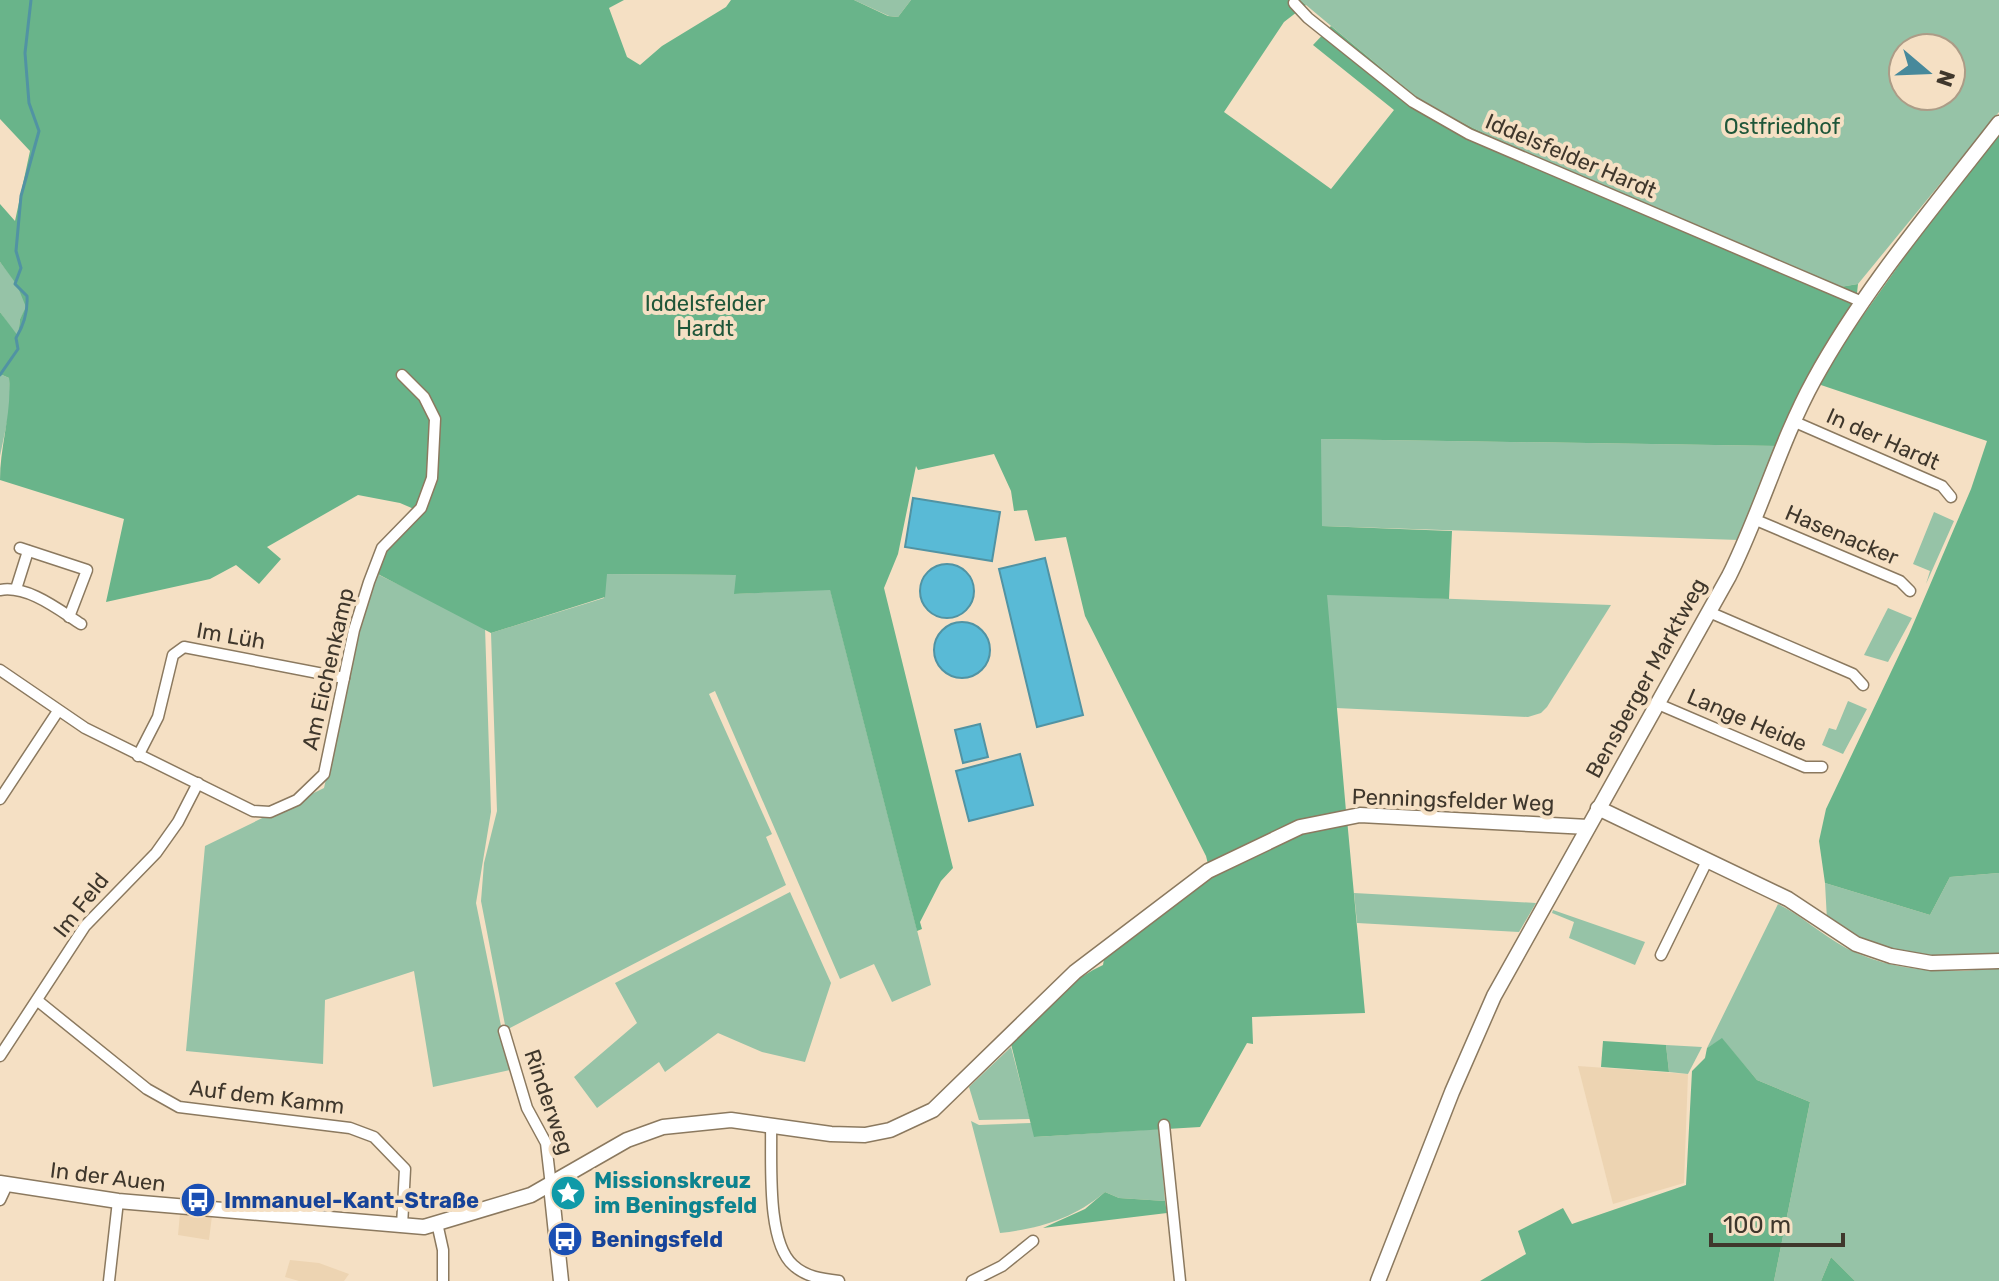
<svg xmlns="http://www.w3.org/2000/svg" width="1999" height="1281" viewBox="0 0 1999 1281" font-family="Rubik,sans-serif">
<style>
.built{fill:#edd4b2}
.green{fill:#96c3a7;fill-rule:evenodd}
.forest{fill:#69b48a}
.water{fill:#59bad6;stroke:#5193a3;stroke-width:2}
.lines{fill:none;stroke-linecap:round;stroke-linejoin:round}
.stream{stroke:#5193a3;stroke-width:3}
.street-casing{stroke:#8b795f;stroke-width:13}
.secondary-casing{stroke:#8b795f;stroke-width:17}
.street{stroke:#fff;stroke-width:10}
.secondary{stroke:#fff;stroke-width:14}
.labels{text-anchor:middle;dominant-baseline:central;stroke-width:8;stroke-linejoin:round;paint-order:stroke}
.park-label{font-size:22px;fill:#1e5639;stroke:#f5e0c4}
.street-label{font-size:22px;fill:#3f372c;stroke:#f5e0c4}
.culture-label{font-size:22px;font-weight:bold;fill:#0d838f;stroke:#f5e0c4;text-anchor:start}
.transit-label{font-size:22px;font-weight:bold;fill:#164399;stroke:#f5e0c4;text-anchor:start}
</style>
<rect width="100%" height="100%" fill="#f5e0c4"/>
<g class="built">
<path d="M 1578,1066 L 1688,1074 L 1684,1183 L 1613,1204 Z"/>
<path d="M 180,1213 L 212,1216 L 209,1240 L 178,1235 Z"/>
<path d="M 290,1260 L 319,1263 L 349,1274 L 344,1281 L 299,1281 L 285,1277 Z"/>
</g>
<g class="green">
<path d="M 854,0 L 911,0 L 898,17 L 889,16 Z"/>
<path d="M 1300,0 L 1999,0 L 1999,112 L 1858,284 L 1840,287 L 1514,148 L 1426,105 ZM 1903,48 L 1951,48 L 1951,96 L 1903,96 Z"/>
<path d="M 0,262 L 18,285 L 27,307 L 20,319 L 18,338 L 0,312 Z"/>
<path d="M 0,374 L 9,378 L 11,403 L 0,456 Z"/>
<path d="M 1321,439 L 1778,446 L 1739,540 L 1321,526 Z"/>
<path d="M 1934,512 L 1954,521 L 1926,584 L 1930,571 L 1913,564 Z"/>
<path d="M 373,572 L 485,627 L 491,812 L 476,903 L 510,1070 L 433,1087 L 414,971 L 325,1000 L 323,1064 L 186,1051 L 205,846 L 324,788 Z"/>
<path d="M 606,574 L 737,575 L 735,594 L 830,589 L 931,985 L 892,1002 L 874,964 L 840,979 L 715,691 L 709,694 L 772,834 L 766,837 L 786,885 L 506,1030 L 481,901 L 484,863 L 497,811 L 491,633 L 604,598 Z"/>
<path d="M 1326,594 L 1611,605 L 1547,707 L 1541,713 L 1528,717 L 1336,708 Z"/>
<path d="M 1888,608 L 1912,618 L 1888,662 L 1864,655 Z"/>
<path d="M 1848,701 L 1867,709 L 1843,754 L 1822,745 L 1829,728 L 1836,730 Z"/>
<path d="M 1999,873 L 1999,955 C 1932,961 1885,957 1827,920 L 1825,883 L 1930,915 L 1950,877 Z"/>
<path d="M 790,892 L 831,983 L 805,1062 L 762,1052 L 718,1033 L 665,1072 L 659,1062 L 597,1108 L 574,1077 L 637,1023 L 615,983 Z"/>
<path d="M 1354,893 L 1536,903 L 1519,932 L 1357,923 Z"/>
<path d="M 1778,904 C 1802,916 1822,935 1846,948 C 1893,972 1947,974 1999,968 L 1999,1281 L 1855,1281 L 1831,1257 L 1821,1281 L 1774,1281 L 1810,1102 L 1757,1080 L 1722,1039 L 1707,1048 Z"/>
<path d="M 1553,910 L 1645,942 L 1635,965 L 1569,938 L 1574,922 L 1552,913 Z"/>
<path d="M 1666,1045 L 1702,1047 L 1688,1074 L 1669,1072 Z"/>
<path d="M 1011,1047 L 1030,1119 L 979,1120 L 969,1087 Z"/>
<path d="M 971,1121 L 979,1125 L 1031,1123 L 1035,1137 L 1159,1129 L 1165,1201 L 1119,1198 L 1105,1192 C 1073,1219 1041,1228 1000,1233 Z"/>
</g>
<g class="forest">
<path d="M 0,0 L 624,0 L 609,8 L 627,57 L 640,65 L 662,46 L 726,7 L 731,0 L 854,0 L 888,16 L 898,17 L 911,0 L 1300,0 L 1306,5 L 1284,22 L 1224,112 L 1331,189 L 1394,110 L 1313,45 L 1331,26 L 1426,105 L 1514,148 L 1840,287 L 1858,284 L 1856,302 L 1778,446 L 1321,439 L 1322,526 L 1452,531 L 1449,599 L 1327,595 L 1346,811 L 1209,868 L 1206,856 L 1085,616 L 1066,537 L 1035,541 L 1027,510 L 1014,511 L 1011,491 L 994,454 L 918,470 L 916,466 L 898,554 L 884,588 L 953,868 L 941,881 L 920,922 L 922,929 L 917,931 L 830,590 L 734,594 L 736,575 L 607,574 L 605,597 L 491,633 L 374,572 L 390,541 L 414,509 L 400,503 L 358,495 L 267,547 L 281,559 L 259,584 L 236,565 L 210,579 L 106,602 L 124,519 L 0,480 C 0,445 12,413 9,378 L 0,374 L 0,312 L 18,336 L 20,319 L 26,307 L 17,285 L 0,262 L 0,204 L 15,221 L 30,151 L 0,119 Z"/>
<path d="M 1999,131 L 1999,873 L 1950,877 L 1930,915 L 1825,883 L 1819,841 L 1826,809 L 1909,634 L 1971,489 L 1987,441 L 1815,383 L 1961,178 Z"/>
<path d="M 1347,819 L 1365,1013 L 1252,1017 L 1253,1044 L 1247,1043 L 1200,1127 L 1034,1137 L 1011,1044 C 1039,1012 1065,983 1103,965 L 1105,953 L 1210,875 L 1283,838 Z"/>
<path d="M 1722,1038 L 1757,1080 L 1810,1102 L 1774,1281 L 1480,1281 L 1526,1254 L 1518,1231 L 1563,1208 L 1572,1224 L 1686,1185 L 1692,1071 L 1705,1058 L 1707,1048 Z"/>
<path d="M 1603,1041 L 1666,1045 L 1669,1072 L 1601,1067 Z"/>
<path d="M 1105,1192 L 1119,1198 L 1165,1201 L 1167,1213 L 1043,1228 L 1085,1209 Z"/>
<path d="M 1831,1257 L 1855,1281 L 1821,1281 Z"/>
</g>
<g class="water">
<path d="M 913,498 L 1000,512 L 992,561 L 905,547 Z"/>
<path d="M 1045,558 L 1083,715 L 1037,727 L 999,569 Z"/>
<circle cx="947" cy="591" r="27"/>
<circle cx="962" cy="650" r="28"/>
<path d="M 980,724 L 988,757 L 963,763 L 955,730 Z"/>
<path d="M 1020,754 L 1033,805 L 969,821 L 956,771 Z"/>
</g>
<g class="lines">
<path class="stream" d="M 0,375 L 18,349 L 16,338 C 24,325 28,312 27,296 L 15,284 L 21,268 L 16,251 L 21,196 L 39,131 L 29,103 L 25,53 L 31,0"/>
<defs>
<g id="street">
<path d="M 1294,3 L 1308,18 L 1413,102 L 1469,134 L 1860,301"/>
<path d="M 1795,422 L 1942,486 L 1951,497"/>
<path d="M 1756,520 L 1900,581 L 1910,591"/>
<path d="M 20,548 L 87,570 L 69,617"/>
<path d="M 16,589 L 28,551"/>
<path d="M 0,590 C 28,585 59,610 81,624"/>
<path d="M 1709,612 L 1853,674 L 1863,685"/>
<path d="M 0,670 L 85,728 L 253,811 L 270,812 L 297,800 L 324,774 L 354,630 L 369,582 L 382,548 L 421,508 L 432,478 L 435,419 L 424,397 L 402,375"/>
<path d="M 1658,704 L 1805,767 L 1822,767"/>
<path d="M 138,756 L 158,717 L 173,655 L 184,647 L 344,678"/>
<path d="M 0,799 L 58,711"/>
<path d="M 1661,955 L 1707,861"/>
<path d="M 38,1001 L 147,1089 L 179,1107 L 350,1128 L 374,1137 L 405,1169 L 402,1226"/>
<path d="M 504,1031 L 527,1108 L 546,1143 L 551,1186"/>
<path d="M 0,1056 L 85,926 L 156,853 L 178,822 L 198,783"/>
<path d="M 1164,1125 L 1180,1281"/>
<path d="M 771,1126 C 772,1161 766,1241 793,1265 C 806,1277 822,1279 839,1281"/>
<path d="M 0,1200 L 7,1185"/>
<path d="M 437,1223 L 443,1250 L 443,1281"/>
<path d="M 109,1281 L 118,1201"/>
<path d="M 972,1281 L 1002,1266 L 1033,1241"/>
</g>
<g id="secondary">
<path d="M 1598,808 L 1788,899 L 1856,944 L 1891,956 L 1931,963 L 1999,961"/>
<path d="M 0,1183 L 118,1201 L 424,1227 L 531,1195 L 627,1140 L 663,1127 L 731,1120 L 831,1134 L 865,1135 L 890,1130 L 933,1110 L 1075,972 L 1208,871 L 1300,827 L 1360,815 L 1588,827"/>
<path d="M 551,1186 L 561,1281"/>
<path d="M 1378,1281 L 1452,1092 L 1494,996 L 1729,576 C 1761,512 1780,442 1814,380 C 1865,287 1934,207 1999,123"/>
</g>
</defs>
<use href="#street" class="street-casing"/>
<use href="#secondary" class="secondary-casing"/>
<use href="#street" class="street"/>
<use href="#secondary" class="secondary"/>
</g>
<defs>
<symbol id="sight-disc" viewBox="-11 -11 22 22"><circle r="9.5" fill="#0f9aa8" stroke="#f5e0c4"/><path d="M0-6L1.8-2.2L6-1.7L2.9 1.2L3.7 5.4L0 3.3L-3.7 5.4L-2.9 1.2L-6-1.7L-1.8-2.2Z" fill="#fff"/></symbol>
<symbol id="bus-disc" viewBox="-11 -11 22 22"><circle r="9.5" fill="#1a4fb4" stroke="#f5e0c4"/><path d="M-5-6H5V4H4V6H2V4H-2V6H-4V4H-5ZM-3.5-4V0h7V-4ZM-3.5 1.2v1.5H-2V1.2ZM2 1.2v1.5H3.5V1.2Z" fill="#fff"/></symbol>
</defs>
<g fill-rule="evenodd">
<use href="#sight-disc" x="548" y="1173" width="40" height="40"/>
<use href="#bus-disc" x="178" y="1180" width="40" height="40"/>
<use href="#bus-disc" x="545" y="1219" width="40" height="40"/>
</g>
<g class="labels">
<g class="park-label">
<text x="1782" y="126">Ostfriedhof</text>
<text x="705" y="303">Iddelsfelder<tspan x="705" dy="25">Hardt</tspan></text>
</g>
<g class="street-label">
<text transform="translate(1571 156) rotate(23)">Iddelsfelder Hardt</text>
<text transform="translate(1883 439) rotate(24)">In der Hardt</text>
<text transform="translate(1842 535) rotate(23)">Hasenacker</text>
<text transform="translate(231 636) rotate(10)">Im Lüh</text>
<text transform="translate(328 669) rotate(-77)">Am Eichenkamp</text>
<text transform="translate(1646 678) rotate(-61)">Bensberger Marktweg</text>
<text transform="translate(1747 720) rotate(23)">Lange Heide</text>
<text transform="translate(1453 800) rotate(2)">Penningsfelder Weg</text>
<text transform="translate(81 905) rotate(-52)">Im Feld</text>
<text transform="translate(267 1097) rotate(7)">Auf dem Kamm</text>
<text transform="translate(549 1102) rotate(71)">Rinderweg</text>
<text transform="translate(108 1177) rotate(7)">In der Auen</text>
</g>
<g class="culture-label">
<text x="594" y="1180">Missionskreuz<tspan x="594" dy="25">im Beningsfeld</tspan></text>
</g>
<g class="transit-label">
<text x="224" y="1200">Immanuel-Kant-Straße</text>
<text x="591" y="1239">Beningsfeld</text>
</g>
</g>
<g transform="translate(1927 72) rotate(109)"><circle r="38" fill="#f5e0c4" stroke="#ac9c87" stroke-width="2"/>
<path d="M0-6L14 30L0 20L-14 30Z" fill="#47899b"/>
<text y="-12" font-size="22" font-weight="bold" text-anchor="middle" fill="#3f372c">N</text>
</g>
<path d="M1711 1233v12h132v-12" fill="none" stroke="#3f372c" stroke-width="4"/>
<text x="1723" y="1233" font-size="24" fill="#3f372c" stroke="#f5e0c4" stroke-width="6" paint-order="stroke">100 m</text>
</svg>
